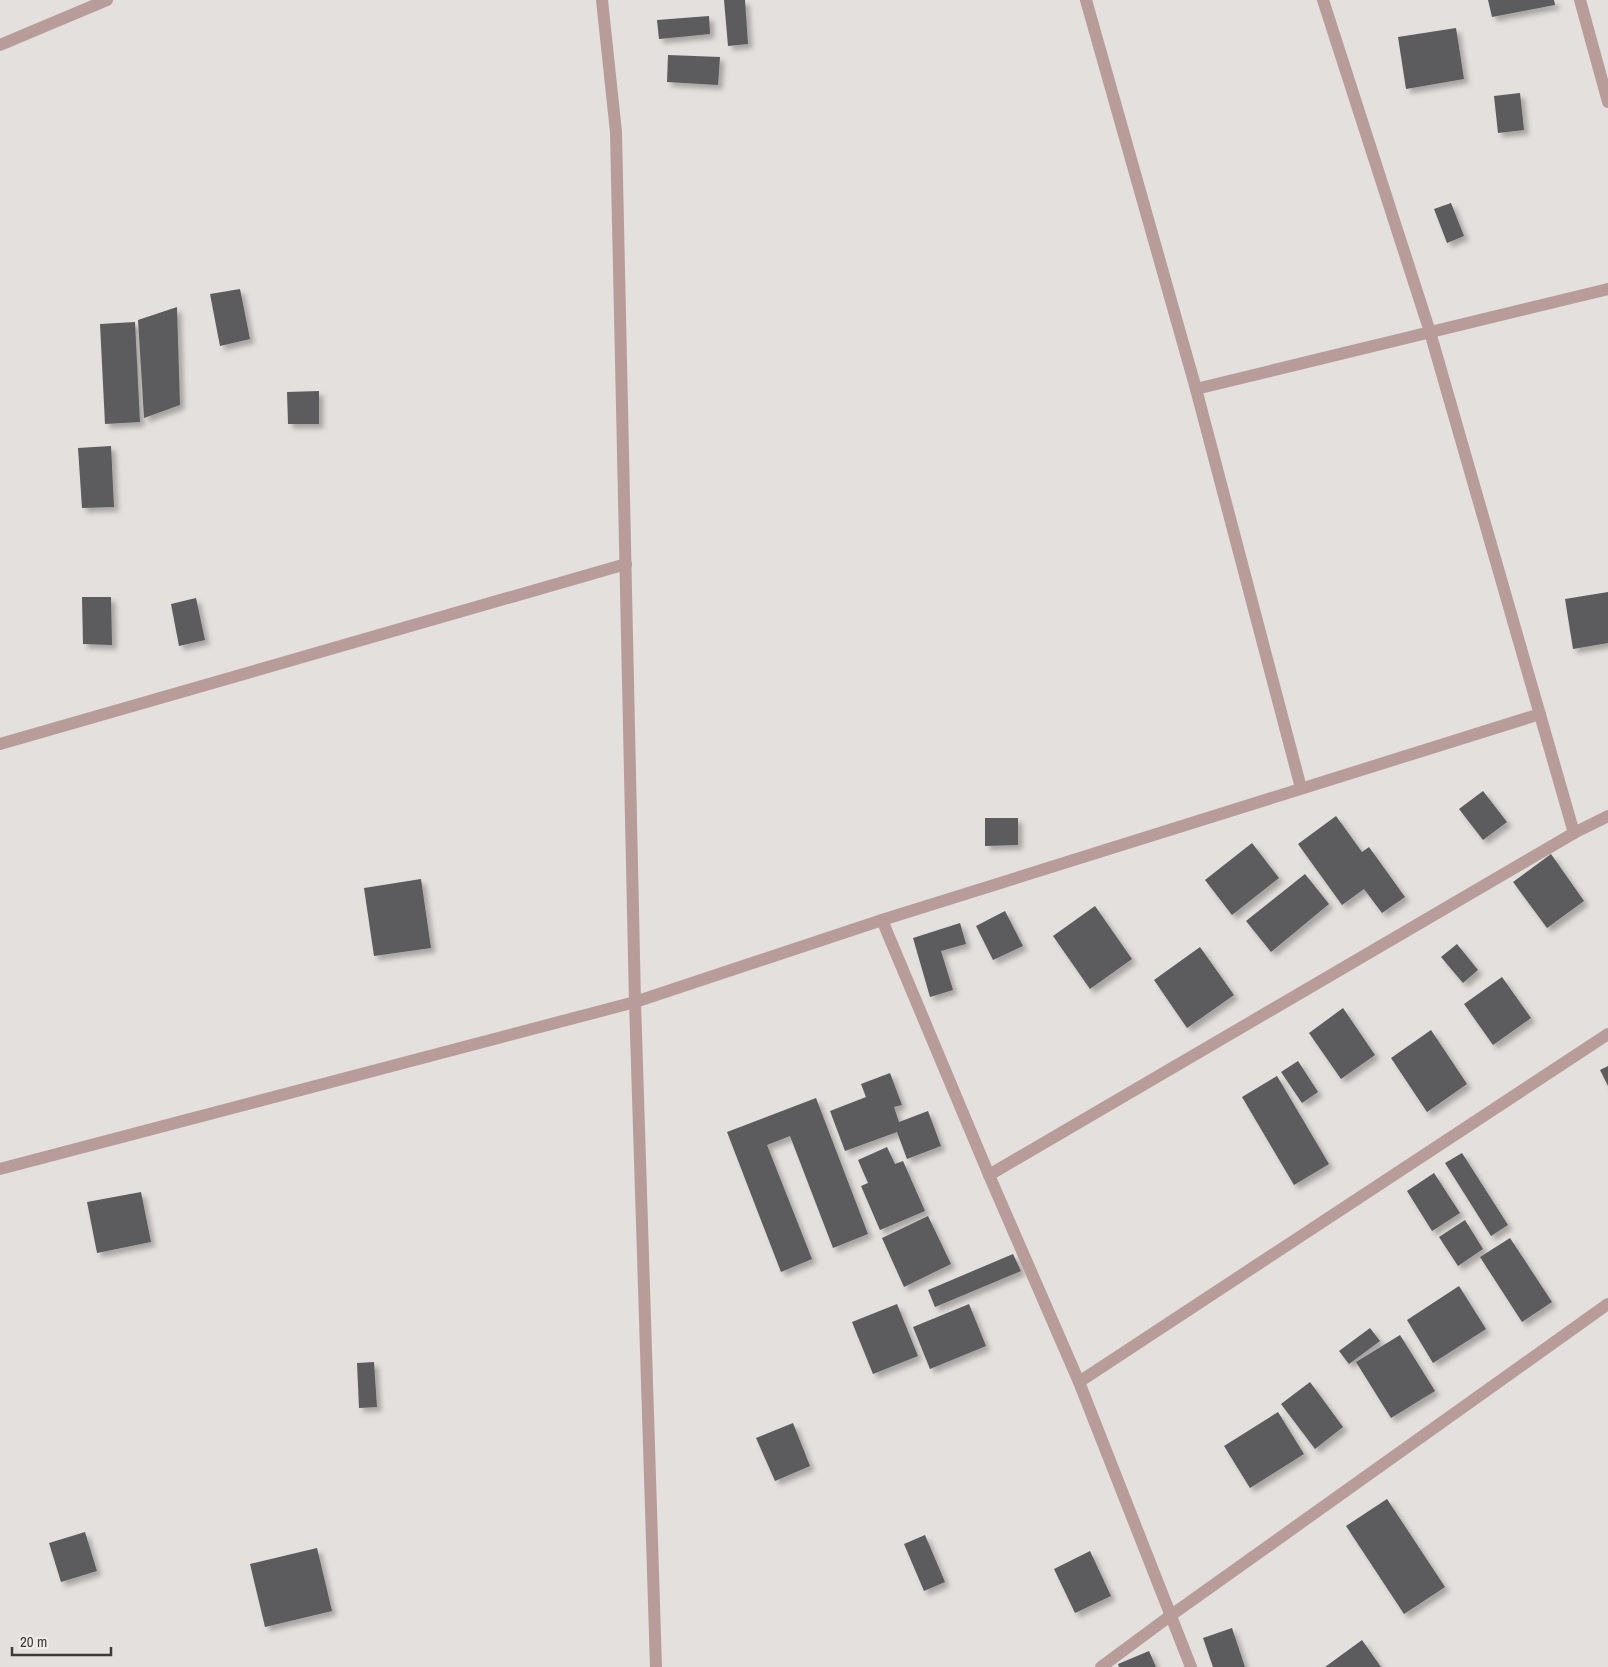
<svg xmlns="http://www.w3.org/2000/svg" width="1608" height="1667" viewBox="0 0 1608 1667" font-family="'Archivo Narrow',sans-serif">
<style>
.building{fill:#5b5b5f;filter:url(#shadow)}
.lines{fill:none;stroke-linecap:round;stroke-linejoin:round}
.street{stroke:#b79c9a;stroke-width:12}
</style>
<defs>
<filter id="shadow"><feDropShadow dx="4.5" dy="4.5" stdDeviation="2.5" flood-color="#0004"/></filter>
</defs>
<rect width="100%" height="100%" fill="#e4e0dd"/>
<g class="building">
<path d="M 724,0 L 745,0 L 748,44 L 728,46 Z"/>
<path d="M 1488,0 L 1554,0 L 1555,5 L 1492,17 Z"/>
<path d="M 709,16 L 710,34 L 659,39 L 657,20 Z"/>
<path d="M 1456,28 L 1464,79 L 1406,89 L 1398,37 Z"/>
<path d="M 668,55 L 720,57 L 718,85 L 667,82 Z"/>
<path d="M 1520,93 L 1524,130 L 1498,133 L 1494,96 Z"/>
<path d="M 1451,203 L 1464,236 L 1447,243 L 1434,209 Z"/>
<path d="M 240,289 L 250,339 L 220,346 L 210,294 Z"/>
<path d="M 177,307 L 180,405 L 144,418 L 138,320 Z"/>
<path d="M 135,322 L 140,422 L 105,424 L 100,324 Z"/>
<path d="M 319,391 L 319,424 L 288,424 L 287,392 Z"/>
<path d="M 111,446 L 114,507 L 82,508 L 78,448 Z"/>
<path d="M 1608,592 L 1608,643 L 1573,649 L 1565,599 Z"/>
<path d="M 82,597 L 111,597 L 112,645 L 83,644 Z"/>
<path d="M 196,598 L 205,640 L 179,646 L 171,604 Z"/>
<path d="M 1483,791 L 1507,822 L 1483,840 L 1459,809 Z"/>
<path d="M 1336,816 L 1362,852 L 1369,847 L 1405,897 L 1382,913 L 1364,889 L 1342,905 L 1298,844 Z"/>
<path d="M 985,818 L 1018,818 L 1018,845 L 985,846 Z"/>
<path d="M 1252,843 L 1279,878 L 1232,915 L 1205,880 Z"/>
<path d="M 1551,854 L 1584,901 L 1547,928 L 1513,882 Z"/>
<path d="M 1305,874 L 1329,904 L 1271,952 L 1246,921 Z"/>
<path d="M 421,879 L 431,948 L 374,956 L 364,888 Z"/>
<path d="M 1095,906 L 1132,959 L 1090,989 L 1053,936 Z"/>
<path d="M 1005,911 L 1023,946 L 993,960 L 976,926 Z"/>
<path d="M 960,923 L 966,944 L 941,951 L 953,990 L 930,997 L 913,938 Z"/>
<path d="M 1457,944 L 1478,970 L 1463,983 L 1441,957 Z"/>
<path d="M 1200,947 L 1234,995 L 1187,1028 L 1154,980 Z"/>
<path d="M 1502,977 L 1531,1018 L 1493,1045 L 1464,1004 Z"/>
<path d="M 1343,1008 L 1375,1055 L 1341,1079 L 1309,1033 Z"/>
<path d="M 1431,1030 L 1467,1084 L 1427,1112 L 1391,1058 Z"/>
<path d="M 1298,1061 L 1318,1092 L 1302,1103 L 1281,1072 Z"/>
<path d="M 1608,1066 L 1608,1086 L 1600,1070 Z"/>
<path d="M 890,1073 L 902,1105 L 894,1107 L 899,1122 L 928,1111 L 941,1146 L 907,1159 L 897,1132 L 845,1151 L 830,1111 L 866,1097 L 861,1084 Z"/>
<path d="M 1277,1076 L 1329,1164 L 1294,1185 L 1242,1097 Z"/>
<path d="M 816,1098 L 868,1234 L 833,1248 L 790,1136 L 767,1145 L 812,1259 L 781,1272 L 727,1132 Z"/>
<path d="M 887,1147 L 895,1164 L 903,1161 L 925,1211 L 880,1230 L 861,1186 L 868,1183 L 858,1160 Z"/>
<path d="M 1462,1153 L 1508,1225 L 1491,1236 L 1445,1163 Z"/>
<path d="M 1434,1173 L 1460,1213 L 1432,1231 L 1407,1191 Z"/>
<path d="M 141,1192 L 151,1242 L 97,1253 L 87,1202 Z"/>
<path d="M 928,1216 L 951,1264 L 904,1287 L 882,1238 Z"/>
<path d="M 1465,1220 L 1483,1249 L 1458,1266 L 1439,1237 Z"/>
<path d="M 1510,1238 L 1552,1302 L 1522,1322 L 1480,1257 Z"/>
<path d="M 1013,1254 L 1021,1271 L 935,1307 L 928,1290 Z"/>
<path d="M 1459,1286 L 1486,1329 L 1433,1363 L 1407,1320 Z"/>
<path d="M 897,1304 L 918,1356 L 873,1374 L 852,1322 Z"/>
<path d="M 969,1304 L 986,1346 L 930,1369 L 913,1327 Z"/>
<path d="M 1370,1328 L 1380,1341 L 1349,1364 L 1339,1351 Z"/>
<path d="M 1400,1335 L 1435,1391 L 1391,1418 L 1356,1362 Z"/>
<path d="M 374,1362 L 377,1407 L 359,1408 L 357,1363 Z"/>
<path d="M 1310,1382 L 1343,1427 L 1315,1449 L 1281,1404 Z"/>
<path d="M 1278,1412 L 1304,1454 L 1250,1488 L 1224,1446 Z"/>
<path d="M 793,1423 L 810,1466 L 775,1481 L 756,1438 Z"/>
<path d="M 1387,1499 L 1445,1587 L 1404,1614 L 1346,1526 Z"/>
<path d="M 85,1532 L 97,1571 L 61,1582 L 49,1543 Z"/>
<path d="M 925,1535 L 945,1582 L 924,1591 L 904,1544 Z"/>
<path d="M 317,1548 L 332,1611 L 265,1627 L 250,1564 Z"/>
<path d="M 1090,1551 L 1111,1596 L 1075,1613 L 1054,1569 Z"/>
<path d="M 1232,1628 L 1245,1667 L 1213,1667 L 1203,1638 Z"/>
<path d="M 1362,1640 L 1381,1667 L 1325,1667 Z"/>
<path d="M 1149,1651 L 1156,1667 L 1119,1667 L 1118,1664 Z"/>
</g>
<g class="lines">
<g class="street">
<path d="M 602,0 L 616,132 L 635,1002 L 656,1667"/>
<path d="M 1086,0 L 1196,389 L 1301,788"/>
<path d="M 1323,0 L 1430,332 L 1574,833"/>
<path d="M 1580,0 L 1608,102"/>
<path d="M 0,45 L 107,0"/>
<path d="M 1196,389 L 1608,289"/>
<path d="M 0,744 L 626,564"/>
<path d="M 882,920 L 989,1175 L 1079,1382 L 1191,1667"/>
<path d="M 0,1169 L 635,1002 L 882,920 L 1540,714"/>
<path d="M 989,1175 L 1574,833 L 1608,816"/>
<path d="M 1079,1382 L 1608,1034"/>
<path d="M 1101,1667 L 1170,1616 L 1608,1304"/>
</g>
</g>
<path d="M12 1647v8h99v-8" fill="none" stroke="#3c3a39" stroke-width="2.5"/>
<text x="20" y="1647" font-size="15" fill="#3c3a39" stroke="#f1edeb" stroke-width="4" paint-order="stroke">20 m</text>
</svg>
